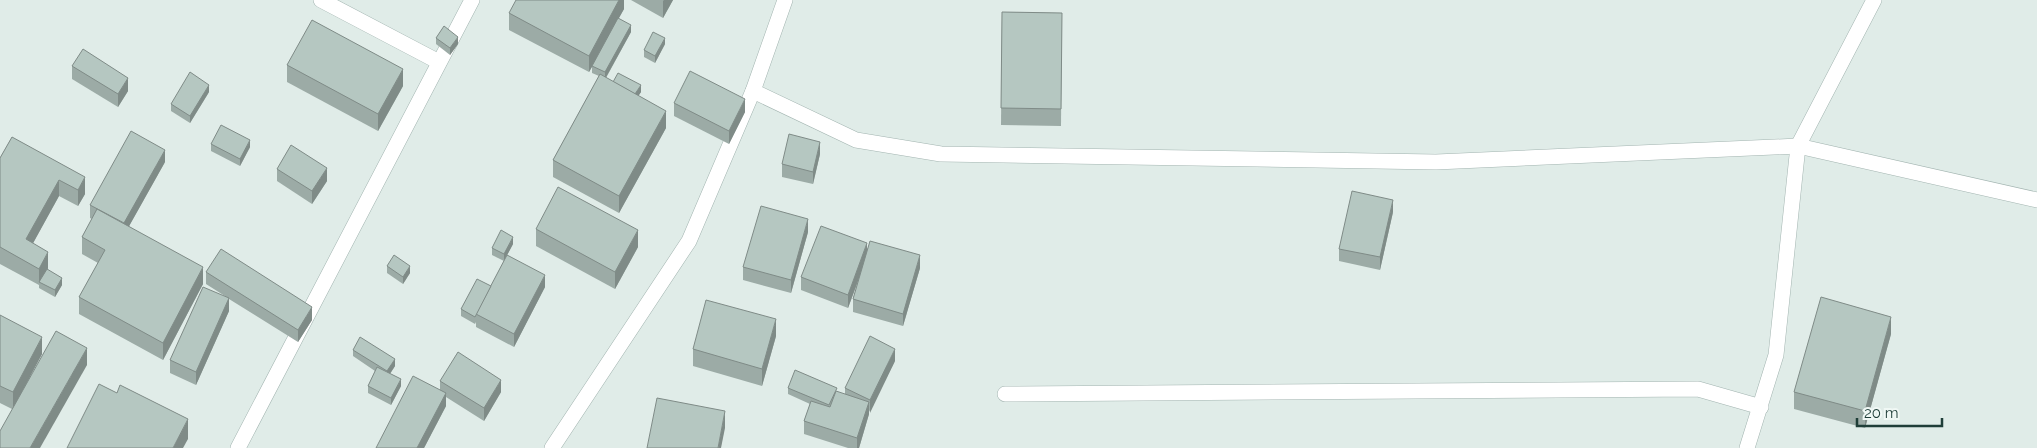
<svg xmlns="http://www.w3.org/2000/svg" width="2037" height="448" viewBox="0 0 2037 448" font-family="Raleway,sans-serif">
<style>
.lines{fill:none;stroke-linecap:round;stroke-linejoin:round}
.minor-casing{stroke:#a2b4b0;stroke-width:16}
.tertiary-casing{stroke:#a2b4b0;stroke-width:16}
.minor{stroke:#fff;stroke-width:15}
.tertiary{stroke:#fff;stroke-width:15}
.wall{fill:#9caba6}
.shaded-wall{fill:#7f8b87}
.building{fill:#b5c7c1;stroke:#7f8b87}
</style>
<rect width="100%" height="100%" fill="#e0ece8"/>
<g class="lines">
<defs>
<g id="minor">
<path d="M 321,0 L 439,62"/>
<path d="M 753,91 L 856,140 L 941,154 L 1436,162 L 1798,146 L 2037,200"/>
<path d="M 1005,394 L 1698,389 L 1761,407"/>
<path d="M 238,448 L 472,0"/>
<path d="M 552,448 L 689,241 L 753,91 L 785,0"/>
</g>
<path id="tertiary" d="M 1747,448 L 1776,355 L 1798,146 L 1874,0"/>
</defs>
<use href="#minor" class="minor-casing"/>
<use href="#tertiary" class="tertiary-casing"/>
<use href="#minor" class="minor"/>
<use href="#tertiary" class="tertiary"/>
</g>
<g class="wall">
<path d="M 624,0 L 624,9 L 618,19 L 631,32 L 606,78 L 613,82 L 641,92 L 638,96 L 666,128 L 619,213 L 553,177 L 553,160 L 599,76 L 592,73 L 592,67 L 589,72 L 509,30 L 509,13 Z"/>
<path d="M 631,0 L 673,0 L 663,18 Z"/>
<path d="M 1002,12 L 1062,13 L 1061,126 L 1001,125 Z"/>
<path d="M 436,38 L 458,44 L 450,55 L 436,44 Z"/>
<path d="M 665,44 L 655,63 L 644,57 L 644,50 Z"/>
<path d="M 287,65 L 403,86 L 378,131 L 287,82 Z"/>
<path d="M 72,66 L 128,91 L 118,107 L 72,79 Z"/>
<path d="M 209,92 L 190,123 L 171,111 L 171,104 Z"/>
<path d="M 674,103 L 745,112 L 729,144 L 674,116 Z"/>
<path d="M 12,137 L 85,194 L 78,206 L 59,196 L 33,243 L 48,268 L 48,270 L 62,285 L 55,297 L 39,288 L 39,285 L 0,264 L 0,158 Z"/>
<path d="M 211,144 L 250,147 L 240,166 L 211,151 Z"/>
<path d="M 820,154 L 813,184 L 782,177 L 782,164 Z"/>
<path d="M 165,162 L 129,226 L 203,284 L 163,360 L 79,314 L 79,297 L 98,263 L 82,254 L 82,237 L 92,219 L 90,218 L 90,205 Z"/>
<path d="M 277,169 L 327,181 L 312,204 L 277,181 Z"/>
<path d="M 1393,212 L 1380,270 L 1339,261 L 1339,249 Z"/>
<path d="M 536,229 L 638,247 L 615,289 L 536,246 Z"/>
<path d="M 808,232 L 791,293 L 743,280 L 743,267 Z"/>
<path d="M 513,244 L 507,255 L 545,287 L 514,347 L 476,327 L 476,322 L 475,324 L 461,316 L 461,309 L 491,286 L 504,261 L 492,255 L 492,248 Z"/>
<path d="M 867,248 L 920,268 L 903,326 L 853,312 L 853,299 L 859,279 L 848,308 L 801,290 L 801,277 Z"/>
<path d="M 387,266 L 410,273 L 403,284 L 387,273 Z"/>
<path d="M 206,272 L 312,320 L 298,342 L 229,299 L 229,311 L 196,385 L 170,373 L 170,360 L 228,298 L 206,284 Z"/>
<path d="M 0,315 L 42,354 L 30,376 L 87,365 L 12,409 L 0,403 Z"/>
<path d="M 1891,334 L 1865,428 L 1794,409 L 1794,392 Z"/>
<path d="M 776,336 L 762,386 L 693,366 L 693,349 Z"/>
<path d="M 353,350 L 395,366 L 390,374 L 401,386 L 391,405 L 368,393 L 368,386 L 375,371 L 353,356 Z"/>
<path d="M 895,361 L 869,412 L 869,414 L 859,448 L 848,448 L 804,434 L 804,421 L 810,404 L 788,394 L 788,388 L 845,394 L 845,388 Z"/>
<path d="M 440,381 L 501,392 L 484,421 L 446,397 L 446,406 L 424,448 L 376,448 L 440,390 Z"/>
</g>
<g class="shaded-wall">
<path d="M 619,0 L 624,0 L 624,9 L 589,72 L 589,56 Z"/>
<path d="M 664,0 L 673,0 L 663,18 L 663,1 Z"/>
<path d="M 631,25 L 631,32 L 605,79 L 605,72 Z"/>
<path d="M 458,37 L 458,44 L 450,55 L 450,48 Z"/>
<path d="M 665,38 L 665,44 L 655,63 L 655,56 Z"/>
<path d="M 403,69 L 403,86 L 378,131 L 378,114 Z"/>
<path d="M 128,78 L 128,91 L 118,107 L 118,94 Z"/>
<path d="M 209,85 L 209,92 L 190,123 L 190,116 Z"/>
<path d="M 641,85 L 641,92 L 633,104 L 633,97 Z"/>
<path d="M 745,99 L 745,112 L 729,144 L 729,131 Z"/>
<path d="M 666,111 L 666,128 L 619,213 L 619,196 Z"/>
<path d="M 250,140 L 250,147 L 240,166 L 240,159 Z"/>
<path d="M 820,142 L 820,154 L 813,184 L 813,172 Z"/>
<path d="M 165,150 L 165,162 L 123,237 L 123,224 Z"/>
<path d="M 327,168 L 327,181 L 312,204 L 312,191 Z"/>
<path d="M 85,177 L 85,194 L 78,206 L 78,190 Z"/>
<path d="M 59,180 L 59,196 L 26,256 L 26,239 Z"/>
<path d="M 1393,200 L 1393,212 L 1380,270 L 1380,257 Z"/>
<path d="M 808,219 L 808,232 L 791,293 L 791,280 Z"/>
<path d="M 638,230 L 638,247 L 615,289 L 615,272 Z"/>
<path d="M 513,237 L 513,244 L 504,261 L 504,254 Z"/>
<path d="M 867,243 L 867,256 L 848,308 L 848,295 Z"/>
<path d="M 48,252 L 48,268 L 41,282 L 39,282 L 39,285 L 39,269 Z"/>
<path d="M 920,255 L 920,268 L 903,326 L 903,314 Z"/>
<path d="M 410,266 L 410,273 L 403,284 L 403,277 Z"/>
<path d="M 203,267 L 203,284 L 163,360 L 163,343 Z"/>
<path d="M 545,275 L 545,287 L 514,347 L 514,334 Z"/>
<path d="M 62,278 L 62,285 L 55,297 L 55,290 Z"/>
<path d="M 229,298 L 229,311 L 196,385 L 196,372 Z"/>
<path d="M 312,307 L 312,320 L 298,342 L 298,330 Z"/>
<path d="M 1891,317 L 1891,334 L 1865,428 L 1865,411 Z"/>
<path d="M 776,319 L 776,336 L 762,386 L 762,369 Z"/>
<path d="M 42,337 L 42,354 L 13,409 L 13,392 Z"/>
<path d="M 87,348 L 87,365 L 40,448 L 30,448 Z"/>
<path d="M 895,349 L 895,361 L 870,413 L 870,400 Z"/>
<path d="M 395,359 L 395,366 L 387,378 L 387,371 Z"/>
<path d="M 401,379 L 401,386 L 391,405 L 391,398 Z"/>
<path d="M 501,380 L 501,392 L 484,421 L 484,408 Z"/>
<path d="M 446,393 L 446,406 L 424,448 L 417,448 Z"/>
<path d="M 869,402 L 869,414 L 859,448 L 857,448 L 857,438 Z"/>
<path d="M 725,411 L 725,428 L 721,448 L 718,448 Z"/>
<path d="M 188,419 L 188,439 L 183,448 L 173,448 Z"/>
</g>
<g class="building">
<path d="M 516,0 L 619,0 L 589,56 L 509,13 Z"/>
<path d="M 1002,12 L 1062,13 L 1061,109 L 1001,108 Z"/>
<path d="M 618,18 L 631,25 L 605,72 L 592,66 Z"/>
<path d="M 312,20 L 403,69 L 378,114 L 287,65 Z"/>
<path d="M 444,26 L 458,37 L 450,48 L 436,38 Z"/>
<path d="M 653,32 L 665,38 L 655,56 L 644,50 Z"/>
<path d="M 83,49 L 128,78 L 118,94 L 72,66 Z"/>
<path d="M 690,71 L 745,99 L 729,131 L 674,103 Z"/>
<path d="M 190,72 L 209,85 L 190,116 L 171,104 Z"/>
<path d="M 618,73 L 641,85 L 635,94 L 613,82 Z"/>
<path d="M 600,74 L 666,111 L 619,196 L 553,160 Z"/>
<path d="M 221,125 L 250,140 L 240,159 L 211,144 Z"/>
<path d="M 131,131 L 165,150 L 124,223 L 90,205 Z"/>
<path d="M 789,134 L 820,142 L 813,172 L 782,164 Z"/>
<path d="M 12,137 L 85,177 L 78,190 L 59,180 L 26,239 L 48,252 L 39,269 L 0,247 L 0,158 Z"/>
<path d="M 291,145 L 327,168 L 312,191 L 277,169 Z"/>
<path d="M 558,187 L 638,230 L 615,272 L 536,229 Z"/>
<path d="M 1352,191 L 1393,200 L 1380,257 L 1339,249 Z"/>
<path d="M 761,206 L 808,219 L 791,280 L 743,267 Z"/>
<path d="M 97,209 L 203,267 L 163,343 L 79,297 L 105,250 L 82,237 Z"/>
<path d="M 821,226 L 867,243 L 848,295 L 801,277 Z"/>
<path d="M 501,230 L 513,237 L 504,254 L 492,248 Z"/>
<path d="M 870,241 L 920,255 L 903,314 L 853,299 Z"/>
<path d="M 221,249 L 312,307 L 298,330 L 206,272 Z"/>
<path d="M 394,255 L 410,266 L 403,277 L 387,266 Z"/>
<path d="M 507,255 L 545,275 L 514,334 L 476,314 Z"/>
<path d="M 47,269 L 62,278 L 55,290 L 39,282 Z"/>
<path d="M 477,279 L 491,286 L 475,317 L 461,309 Z"/>
<path d="M 203,287 L 229,298 L 196,372 L 170,360 Z"/>
<path d="M 1821,297 L 1891,317 L 1865,411 L 1794,392 Z"/>
<path d="M 706,300 L 776,319 L 762,369 L 693,349 Z"/>
<path d="M 0,315 L 42,337 L 13,392 L 0,386 Z"/>
<path d="M 56,331 L 87,348 L 30,448 L 0,448 L 0,431 Z"/>
<path d="M 870,336 L 895,349 L 870,400 L 845,388 Z"/>
<path d="M 360,337 L 395,359 L 387,371 L 353,350 Z"/>
<path d="M 458,352 L 501,380 L 484,408 L 440,381 Z"/>
<path d="M 377,367 L 401,379 L 391,398 L 368,386 Z"/>
<path d="M 795,370 L 837,388 L 829,405 L 788,388 Z"/>
<path d="M 413,376 L 446,393 L 417,448 L 376,448 Z"/>
<path d="M 99,384 L 117,393 L 120,385 L 188,419 L 173,448 L 67,448 Z"/>
<path d="M 836,391 L 869,402 L 857,438 L 804,421 L 811,401 L 830,407 Z"/>
<path d="M 657,398 L 725,411 L 718,448 L 647,448 Z"/>
</g>
<path d="M1857 418v8h85v-8" fill="none" stroke="#1f3e38" stroke-width="2.5"/>
<text x="1864" y="418" font-size="15" fill="#1f3e38" stroke="#f0f8f5" stroke-width="4" paint-order="stroke">20 m</text>
</svg>
